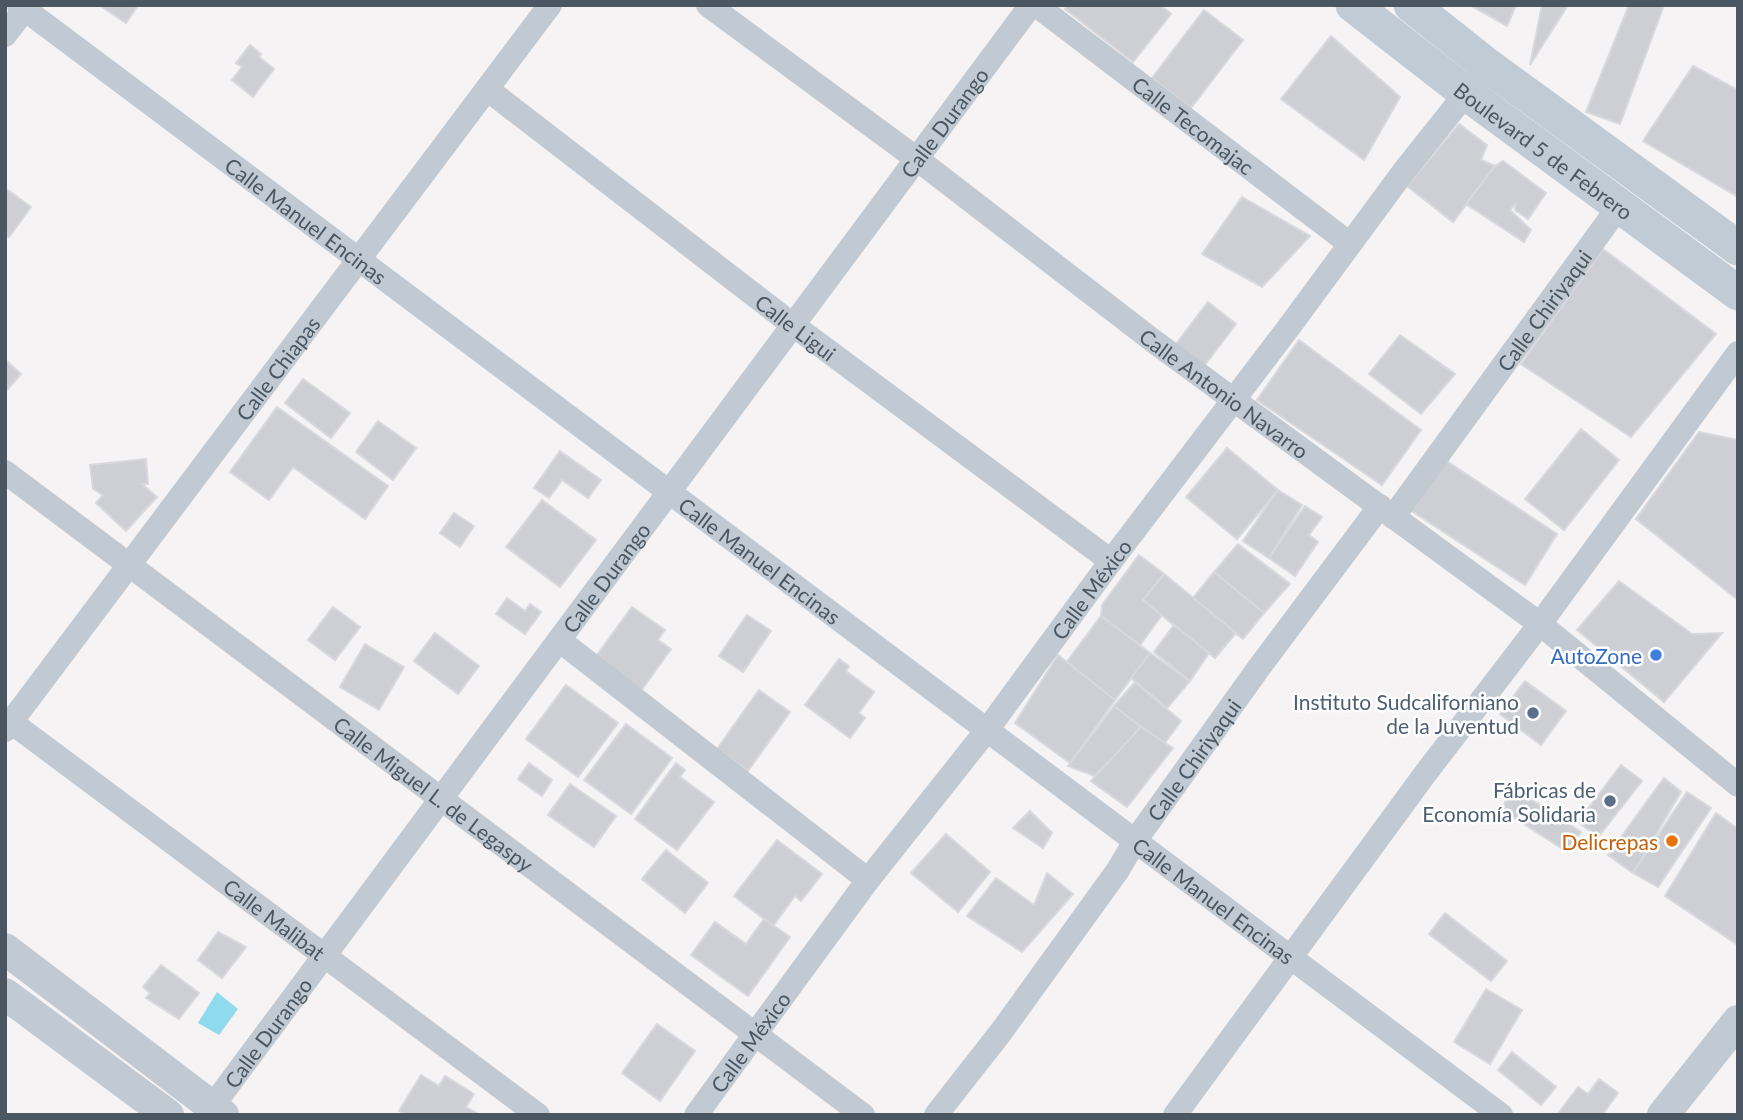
<svg xmlns="http://www.w3.org/2000/svg" width="1743" height="1120" viewBox="0 0 1743 1120" font-family="Lato,sans-serif">
<style>
.water{fill:#90daee}
.building{fill:#cdcfd5;stroke:#d7d9de;stroke-width:2}
.lines{fill:none;stroke-linecap:round;stroke-linejoin:round}
.minor{stroke:#c1cad2;stroke-width:24}
.tertiary{stroke:#c1cad2;stroke-width:32}
.secondary{stroke:#c1cbd6;stroke-width:35}
.shop-dot{fill:#3f7fe0;stroke:#fff;stroke-width:2.5}
.service-dot{fill:#5c6f8a;stroke:#fff;stroke-width:2.5}
.food-dot{fill:#e8710a;stroke:#fff;stroke-width:2.5}
.labels{text-anchor:middle;dominant-baseline:central;stroke-width:5;stroke-linejoin:round;paint-order:stroke}
.street-label{font-size:21px;fill:#4a5661;stroke:#fff}
.shop-label{font-size:21px;fill:#366cbe;stroke:#fff;text-anchor:end}
.service-label{font-size:21px;fill:#4e5e75;stroke:#fff;text-anchor:end}
.food-label{font-size:21px;fill:#c56008;stroke:#fff;text-anchor:end}
</style>
<rect width="100%" height="100%" fill="#f5f3f3"/>
<path class="water" d="M 217,992 L 238,1009 L 219,1035 L 198,1023 Z"/>
<g class="building">
<path d="M 99,5 L 138,5 L 126,23 Z"/>
<path d="M 1068,5 L 1160,5 L 1171,14 L 1133,62 L 1065,9 Z"/>
<path d="M 1470,5 L 1516,5 L 1507,26 Z"/>
<path d="M 1542,5 L 1568,5 L 1530,65 Z"/>
<path d="M 1629,5 L 1664,5 L 1620,124 L 1586,112 Z"/>
<path d="M 1204,10 L 1243,40 L 1191,108 L 1152,78 Z"/>
<path d="M 1331,36 L 1400,97 L 1364,160 L 1281,99 Z"/>
<path d="M 250,45 L 261,54 L 259,57 L 274,69 L 253,97 L 232,80 L 242,67 L 236,63 Z"/>
<path d="M 1693,66 L 1738,90 L 1738,197 L 1643,141 Z"/>
<path d="M 1459,124 L 1487,145 L 1481,160 L 1495,166 L 1453,222 L 1407,186 Z"/>
<path d="M 1503,161 L 1546,193 L 1528,219 L 1515,210 L 1515,204 L 1510,210 L 1531,230 L 1524,242 L 1466,204 L 1495,166 Z"/>
<path d="M 5,188 L 31,207 L 9,237 L 5,234 Z"/>
<path d="M 1242,197 L 1310,236 L 1262,287 L 1202,254 Z"/>
<path d="M 1603,249 L 1716,334 L 1631,437 L 1521,364 Z"/>
<path d="M 1208,302 L 1236,324 L 1204,366 L 1176,344 Z"/>
<path d="M 1400,335 L 1455,374 L 1421,414 L 1369,374 Z"/>
<path d="M 1299,340 L 1421,430 L 1382,485 L 1257,400 Z"/>
<path d="M 8,362 L 21,374 L 5,392 L 5,365 Z"/>
<path d="M 303,379 L 350,413 L 331,438 L 285,403 Z"/>
<path d="M 277,407 L 388,486 L 365,519 L 293,467 L 269,500 L 230,472 Z"/>
<path d="M 378,421 L 416,448 L 393,480 L 356,452 Z"/>
<path d="M 1581,429 L 1619,460 L 1564,530 L 1525,499 Z"/>
<path d="M 1699,432 L 1738,440 L 1738,600 L 1636,519 Z"/>
<path d="M 1227,448 L 1278,490 L 1237,539 L 1186,497 Z"/>
<path d="M 560,451 L 601,480 L 588,498 L 562,480 L 549,498 L 534,488 Z"/>
<path d="M 146,459 L 148,484 L 142,484 L 157,497 L 126,531 L 96,503 L 103,495 L 93,489 L 90,465 Z"/>
<path d="M 1445,460 L 1557,534 L 1525,585 L 1410,510 Z"/>
<path d="M 1278,490 L 1302,505 L 1269,558 L 1243,541 Z"/>
<path d="M 542,500 L 596,540 L 560,587 L 506,547 Z"/>
<path d="M 1305,506 L 1322,517 L 1309,535 L 1318,542 L 1295,576 L 1269,558 Z"/>
<path d="M 454,513 L 474,526 L 460,547 L 440,533 Z"/>
<path d="M 1238,544 L 1290,584 L 1264,613 L 1214,572 Z"/>
<path d="M 1139,555 L 1164,574 L 1143,600 L 1162,615 L 1140,645 L 1101,616 L 1102,605 Z"/>
<path d="M 1214,572 L 1264,613 L 1243,639 L 1193,598 Z"/>
<path d="M 1164,574 L 1236,633 L 1215,658 L 1143,600 Z"/>
<path d="M 1619,581 L 1692,634 L 1722,633 L 1664,702 L 1577,630 Z"/>
<path d="M 507,598 L 525,611 L 530,604 L 541,612 L 525,634 L 496,614 Z"/>
<path d="M 333,607 L 360,627 L 335,660 L 308,640 Z"/>
<path d="M 632,607 L 665,630 L 658,640 L 671,649 L 640,692 L 594,659 Z"/>
<path d="M 747,615 L 771,631 L 743,672 L 719,656 Z"/>
<path d="M 1101,616 L 1150,653 L 1115,700 L 1066,663 Z"/>
<path d="M 1174,625 L 1209,653 L 1190,681 L 1154,652 Z"/>
<path d="M 435,633 L 479,666 L 458,694 L 414,661 Z"/>
<path d="M 365,644 L 404,667 L 379,710 L 340,687 Z"/>
<path d="M 1150,653 L 1190,681 L 1167,708 L 1131,678 Z"/>
<path d="M 1058,655 L 1115,700 L 1070,763 L 1015,723 Z"/>
<path d="M 839,659 L 849,666 L 846,671 L 874,692 L 859,713 L 865,718 L 850,738 L 805,705 Z"/>
<path d="M 1525,681 L 1566,711 L 1541,745 L 1500,714 Z"/>
<path d="M 1135,682 L 1181,721 L 1164,744 L 1114,706 Z"/>
<path d="M 566,685 L 618,723 L 578,777 L 526,739 Z"/>
<path d="M 759,690 L 790,712 L 748,771 L 717,749 Z"/>
<path d="M 1114,706 L 1141,727 L 1095,776 L 1068,766 Z"/>
<path d="M 626,724 L 672,758 L 631,814 L 584,780 Z"/>
<path d="M 1141,727 L 1173,748 L 1127,807 L 1091,781 Z"/>
<path d="M 529,763 L 552,780 L 542,796 L 518,779 Z"/>
<path d="M 676,763 L 685,770 L 680,777 L 714,802 L 677,850 L 635,819 Z"/>
<path d="M 1621,765 L 1642,781 L 1598,837 L 1578,822 Z"/>
<path d="M 1664,778 L 1681,792 L 1633,873 L 1608,855 Z"/>
<path d="M 570,784 L 616,816 L 594,847 L 548,815 Z"/>
<path d="M 1514,788 L 1581,832 L 1567,852 L 1501,809 Z"/>
<path d="M 1687,792 L 1711,808 L 1658,887 L 1633,873 Z"/>
<path d="M 1030,811 L 1052,833 L 1043,848 L 1013,828 Z"/>
<path d="M 1716,813 L 1738,829 L 1738,945 L 1665,896 Z"/>
<path d="M 946,834 L 990,872 L 958,912 L 911,873 Z"/>
<path d="M 777,840 L 822,874 L 801,901 L 795,896 L 773,926 L 734,896 Z"/>
<path d="M 666,850 L 708,883 L 685,913 L 642,879 Z"/>
<path d="M 1047,873 L 1073,894 L 1022,952 L 967,916 L 996,878 L 1034,905 Z"/>
<path d="M 1445,913 L 1507,961 L 1491,981 L 1429,934 Z"/>
<path d="M 764,919 L 790,937 L 748,996 L 691,955 L 715,922 L 746,944 Z"/>
<path d="M 218,932 L 246,947 L 222,978 L 198,960 Z"/>
<path d="M 161,965 L 199,993 L 179,1019 L 146,998 L 150,993 L 143,987 Z"/>
<path d="M 1486,989 L 1522,1010 L 1490,1064 L 1454,1042 Z"/>
<path d="M 657,1024 L 695,1051 L 660,1101 L 622,1073 Z"/>
<path d="M 1512,1052 L 1556,1087 L 1541,1105 L 1498,1070 Z"/>
<path d="M 421,1075 L 439,1086 L 445,1076 L 474,1094 L 466,1107 L 480,1115 L 406,1115 L 399,1111 Z"/>
<path d="M 1599,1079 L 1618,1093 L 1602,1115 L 1557,1115 L 1578,1087 L 1588,1094 Z"/>
</g>
<g class="lines">
<g class="minor">
<path id="s1" d="M 19,5 L 1501,1115"/>
<path id="s2" d="M 708,5 L 917,159 L 1156,343 L 1540,624 L 1738,785"/>
<path id="s3" d="M 1036,5 L 1350,244"/>
<path d="M 5,35 L 28,5"/>
<path id="s4" d="M 487,89 L 793,325 L 1111,561"/>
<path id="s5" d="M 5,472 L 863,1115"/>
<path id="s6" d="M 1393,517 L 1620,205"/>
<path d="M 559,640 L 868,880"/>
<path id="s7" d="M 11,722 L 538,1115"/>
<path id="s8" d="M 5,730 L 550,5"/>
<path id="s9" d="M 206,1115 L 1031,5"/>
<path id="s10" d="M 696,1115 L 868,880 L 987,730 L 1111,561 L 1289,327 L 1404,171 L 1475,82"/>
<path id="s11" d="M 936,1115 L 1001,1032 L 1118,870 L 1135,841 L 1258,669 L 1380,506"/>
<path d="M 1175,1115 L 1425,774 L 1540,624 L 1738,353"/>
</g>
<g class="tertiary">
<path d="M 5,949 L 223,1115"/>
<path d="M 5,994 L 168,1115"/>
<path d="M 1663,1115 L 1738,1021"/>
</g>
<g class="secondary">
<path id="s12" d="M 1353,5 L 1466,93 L 1738,293"/>
<path d="M 1411,5 L 1488,66 L 1738,248"/>
</g>
</g>
<circle class="shop-dot" cx="1656" cy="655" r="7"/>
<g class="service-dot">
<circle cx="1533" cy="713" r="7"/>
<circle cx="1610" cy="801" r="7"/>
</g>
<circle class="food-dot" cx="1672" cy="841" r="7"/>
<g class="labels">
<g class="street-label">
<text stroke="none"><textPath href="#s9" startOffset="1237">Calle Durango</textPath></text>
<text stroke="none"><textPath href="#s3" startOffset="198">Calle Tecomajac</textPath></text>
<text stroke="none"><textPath href="#s12" startOffset="240">Boulevard 5 de Febrero</textPath></text>
<text stroke="none"><textPath href="#s1" startOffset="359">Calle Manuel Encinas</textPath></text>
<text stroke="none"><textPath href="#s6" startOffset="256">Calle Chiriyaqui</textPath></text>
<text stroke="none"><textPath href="#s4" startOffset="390">Calle Ligui</textPath></text>
<text stroke="none"><textPath href="#s8" startOffset="453">Calle Chiapas</textPath></text>
<text stroke="none"><textPath href="#s2" startOffset="646">Calle Antonio Navarro</textPath></text>
<text stroke="none"><textPath href="#s1" startOffset="926">Calle Manuel Encinas</textPath></text>
<text stroke="none"><textPath href="#s9" startOffset="670">Calle Durango</textPath></text>
<text stroke="none"><textPath href="#s10" startOffset="658">Calle México</textPath></text>
<text stroke="none"><textPath href="#s11" startOffset="439">Calle Chiriyaqui</textPath></text>
<text stroke="none"><textPath href="#s5" startOffset="536">Calle Miguel L. de Legaspy</textPath></text>
<text stroke="none"><textPath href="#s1" startOffset="1493">Calle Manuel Encinas</textPath></text>
<text stroke="none"><textPath href="#s7" startOffset="329">Calle Malibat</textPath></text>
<text stroke="none"><textPath href="#s9" startOffset="103">Calle Durango</textPath></text>
<text stroke="none"><textPath href="#s10" startOffset="91">Calle México</textPath></text>
</g>
<g class="shop-label">
<text x="1642" y="655">AutoZone</text>
</g>
<g class="service-label">
<text x="1519" y="701">Instituto Sudcaliforniano<tspan x="1519" dy="24">de la Juventud</tspan></text>
<text x="1596" y="789">Fábricas de<tspan x="1596" dy="24">Economía Solidaria</tspan></text>
</g>
<g class="food-label">
<text x="1658" y="841">Delicrepas</text>
</g>
</g>
<rect width="1743" height="1120" fill="none" stroke="#4a5661" stroke-width="14"/>
</svg>
